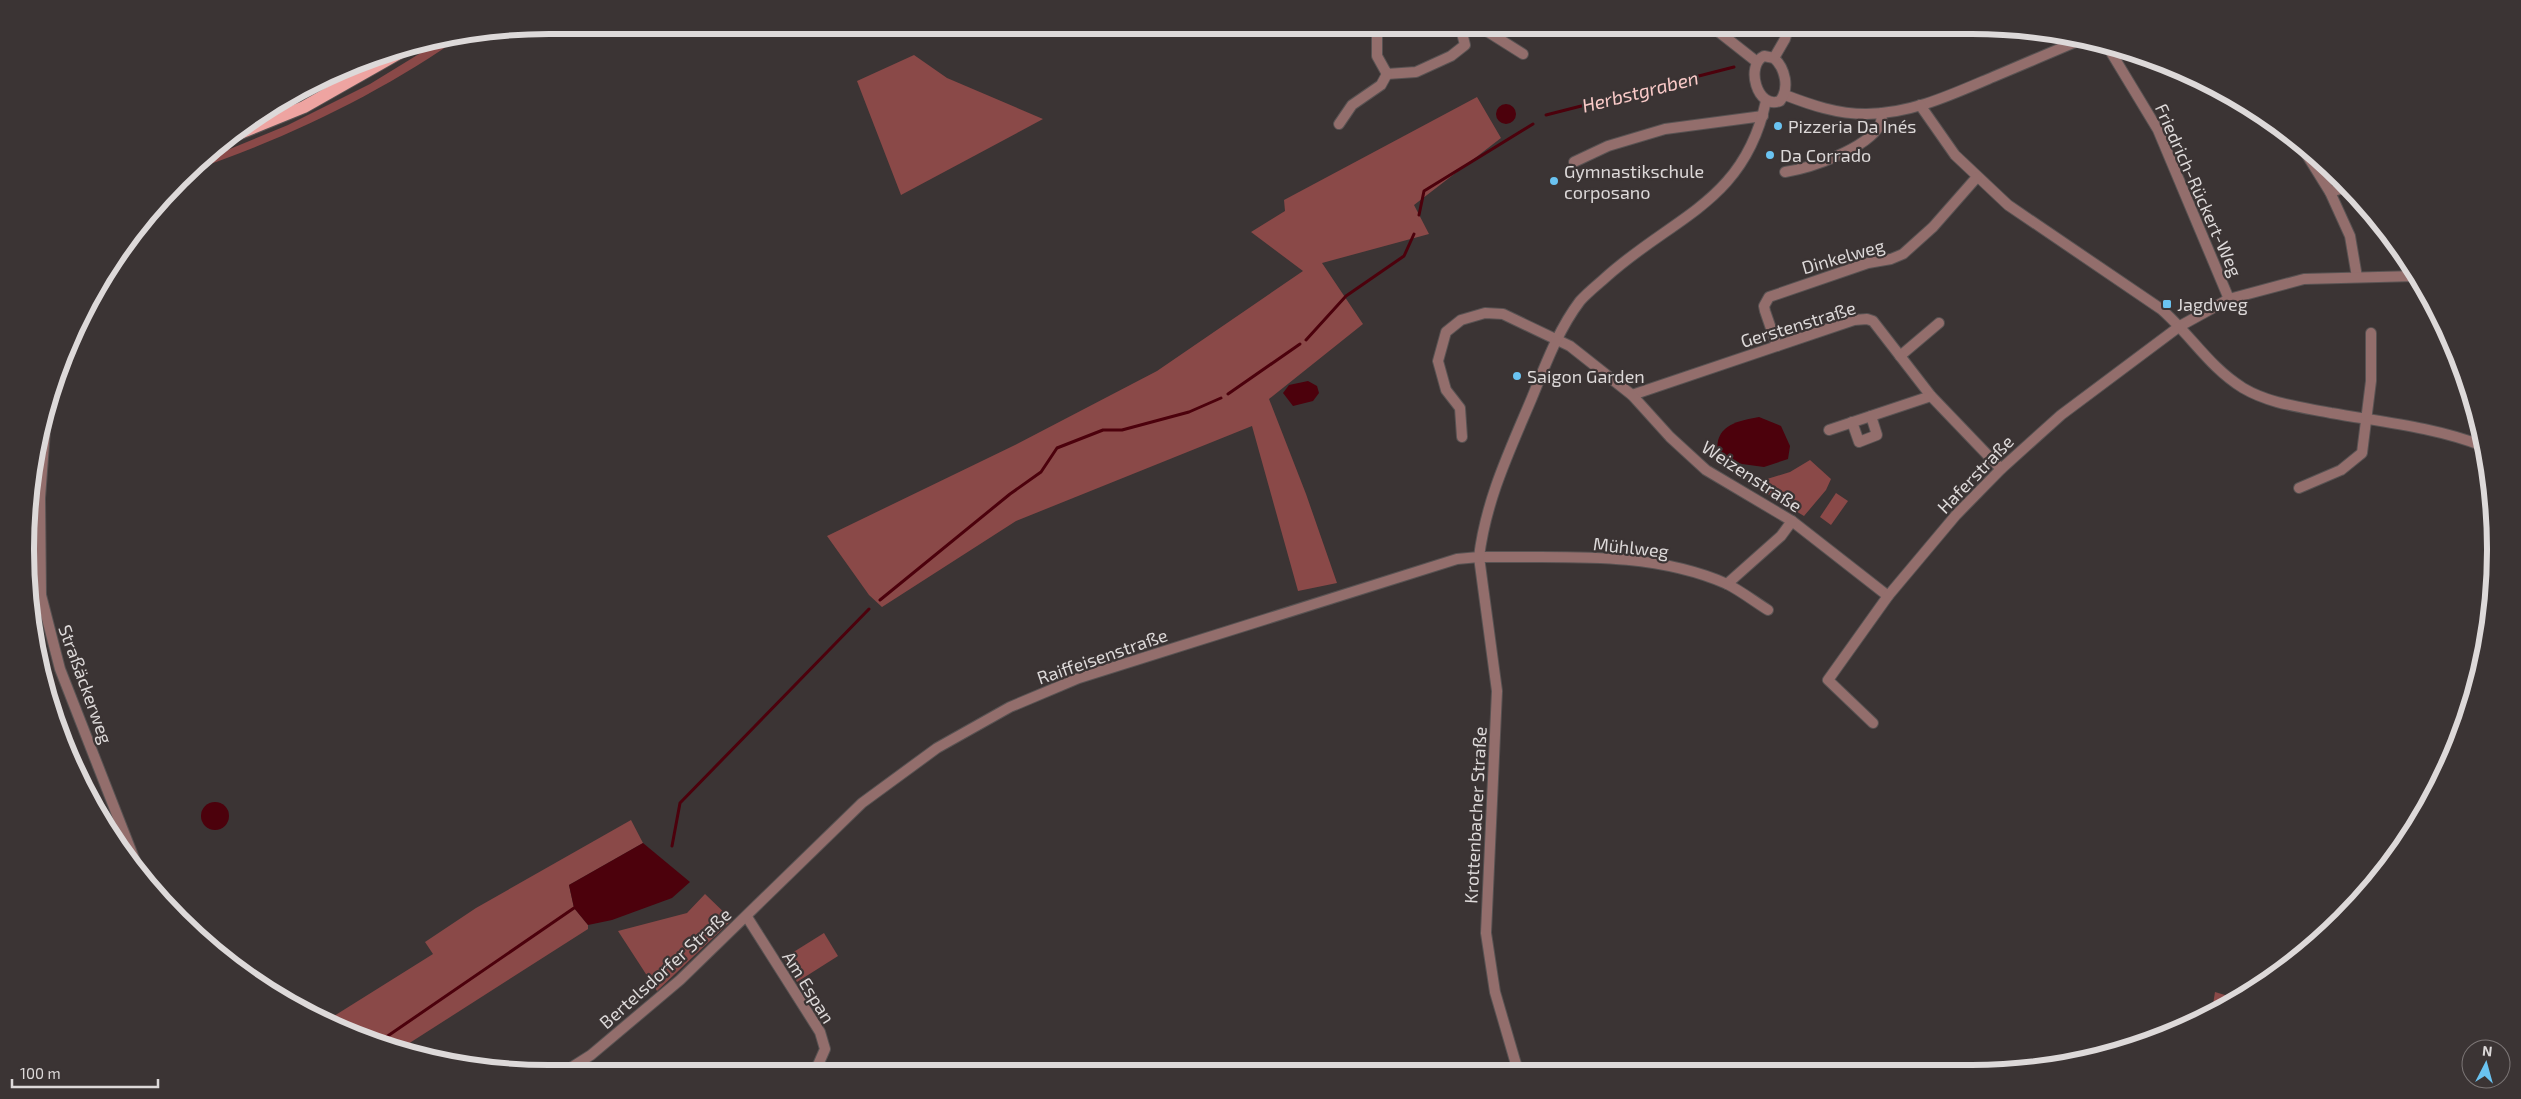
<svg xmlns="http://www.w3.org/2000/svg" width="2521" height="1099" viewBox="0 0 2521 1099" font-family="'Exo 2',sans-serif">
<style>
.green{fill:#8a4948}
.water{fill:#4c010c}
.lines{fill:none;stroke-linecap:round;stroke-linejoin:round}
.stream{stroke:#4c010c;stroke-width:3}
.minor-casing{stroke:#585252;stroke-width:12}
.tertiary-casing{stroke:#585252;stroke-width:12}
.primary-casing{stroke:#585252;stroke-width:14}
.minor{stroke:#936e6c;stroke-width:10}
.tertiary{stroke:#936e6c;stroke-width:10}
.primary{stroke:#eea4a1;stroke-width:12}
.poi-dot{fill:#6ac3f1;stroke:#3b3434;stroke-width:2}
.labels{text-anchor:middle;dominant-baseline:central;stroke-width:4.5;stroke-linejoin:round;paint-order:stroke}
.poi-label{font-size:18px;fill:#ddd9d9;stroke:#3b3434;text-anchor:start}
.street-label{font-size:18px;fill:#ddd9d9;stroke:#3b3434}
.water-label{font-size:19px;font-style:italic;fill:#fbcbc9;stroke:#3b3434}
.rim{fill:none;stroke:#ddd9d9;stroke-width:6}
</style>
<rect width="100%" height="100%" fill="#3b3434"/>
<g class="green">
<path d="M 466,33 C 382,93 284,140 187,172 L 196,163 L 288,125 L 370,84 L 450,35 Z"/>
<path d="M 387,51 L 336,83 L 260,115 L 283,98 L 304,87 Z"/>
<path d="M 914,55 L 947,78 L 1043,119 L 901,195 L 857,81 Z"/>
<path d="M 1477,97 L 1501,138 L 1414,205 L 1429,234 L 1322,263 L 1363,324 L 1269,399 L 1306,494 L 1337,583 L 1298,591 L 1252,426 L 1016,521 L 882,607 L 869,595 L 827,536 L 1015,445 L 1157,371 L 1303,271 L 1251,232 L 1285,211 L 1284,200 Z"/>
<path d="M 1810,460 L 1831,479 L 1826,490 L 1804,516 L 1751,484 L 1790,472 Z"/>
<path d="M 1836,493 L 1848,501 L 1831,525 L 1820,517 Z"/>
<path d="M 631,820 L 643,843 L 569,885 L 574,908 L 588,925 L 588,929 L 397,1051 L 381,1046 L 326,1021 L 433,954 L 425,942 L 476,908 Z"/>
<path d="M 705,894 L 732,920 L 657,991 L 618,931 L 687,913 Z"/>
<path d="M 824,933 L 838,956 L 797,982 L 784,958 Z"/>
<path d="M 2215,992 L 2235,998 L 2212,1011 Z"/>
</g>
<g class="water">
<circle cx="1506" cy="114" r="10"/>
<path d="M 1308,381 L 1317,386 L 1319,393 L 1313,401 L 1293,406 L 1283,393 L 1289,385 Z"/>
<path d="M 1759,417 L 1781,426 L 1790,446 L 1788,459 L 1764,467 L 1742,464 L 1718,455 C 1713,426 1736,421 1759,417 Z"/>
<circle cx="215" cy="816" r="14"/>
<path d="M 643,843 L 690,882 L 672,898 L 612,920 L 588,925 L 574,908 L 569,885 Z"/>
</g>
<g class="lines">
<g class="stream">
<path d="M 1546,115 L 1734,67"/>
<path d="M 1419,215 L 1424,191 L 1533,124"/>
<path d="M 1306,340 L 1346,296 L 1404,256 L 1414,234"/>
<path d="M 1228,394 L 1300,344"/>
<path d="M 880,600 L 1010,494 L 1041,472 L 1057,448 L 1103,430 L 1122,430 L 1189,412 L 1221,398"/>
<path d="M 672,846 L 680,803 L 869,609"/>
<path d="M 376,1044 L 574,908"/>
</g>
<defs>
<g id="minor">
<path d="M 1377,25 L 1377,56 L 1387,74 L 1416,72 L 1451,56 L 1465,45 L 1460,25"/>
<path d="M 1477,25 L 1523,54"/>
<path d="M 1710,25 L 1757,62"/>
<path d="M 1889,27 L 1893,25"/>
<path d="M 2106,44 L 2158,130 L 2229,299"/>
<path d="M 1785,95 C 1811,105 1837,114 1866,114 C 1911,114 1953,94 1993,77 C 2024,64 2054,51 2085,38"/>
<path d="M 1920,105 L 1955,155 L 2008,205 L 2161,309 C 2191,335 2209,367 2243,388 C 2270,404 2301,407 2331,413 C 2382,422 2434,427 2483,446"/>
<path d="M 1339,124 L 1352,105 L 1381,85 L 1387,74"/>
<path d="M 2299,142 L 2330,192 L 2350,236 L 2357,277"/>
<path d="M 1574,162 L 1608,146 L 1665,129 L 1763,116"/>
<path d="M 1785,172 C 1811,168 1866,149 1880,125 C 1881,122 1882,117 1882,113"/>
<path d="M 2330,192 L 2347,187"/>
<path d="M 1777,346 L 1765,311 L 1764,306 L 1769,297 L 1868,263 L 1891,259 L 1903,254 L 1933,227 L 1977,177"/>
<path d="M 1900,356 L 1939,323"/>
<path d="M 1632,395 L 1854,320 L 1867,319 L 1873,321 L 1931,396 L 2001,469"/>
<path d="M 47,404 L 40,498 L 41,595 L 60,669 L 141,876"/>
<path d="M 1852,422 L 1859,442 L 1877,435 L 1871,416"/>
<path d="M 1829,430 L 1931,396"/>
<path d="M 1462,437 L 1460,408 L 1446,390 L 1438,361 L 1446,332 L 1461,320 L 1485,313 L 1503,314 L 1570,346 L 1632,395 L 1670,437 L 1706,470 L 1792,521 L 1888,596"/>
<path d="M 2299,488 L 2341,470 L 2362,453 L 2371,381 L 2371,333"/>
<path d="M 1727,584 L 1781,536 L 1792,521"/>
<path d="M 1873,723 L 1828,680 L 1888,596 L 1956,515 L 2001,469 L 2061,415 L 2180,326 L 2229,299 L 2304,279 L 2416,276"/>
<path d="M 747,917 L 820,1032 L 825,1049 L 818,1065 L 807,1073"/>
<path d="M 1518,1071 L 1495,992 L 1486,933 L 1497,691 L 1479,557 C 1561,558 1650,550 1727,584 C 1741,591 1755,602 1768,610"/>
</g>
<g id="tertiary">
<path d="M 1764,56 L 1774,58 C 1785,68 1790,88 1780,101 C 1757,110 1745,65 1764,56 Z"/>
<path d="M 1774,58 L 1785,39 L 1789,25"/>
<path d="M 561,1074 L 591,1055 L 680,980 L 862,803 L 937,748 L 1010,707 L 1079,678 L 1457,559 L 1479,557 C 1486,500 1509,452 1531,400 C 1545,366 1558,330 1580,301 C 1587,293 1597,285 1605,278 C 1673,216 1744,203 1766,101"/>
</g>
<path id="primary" d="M 228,138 L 304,107 L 415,44"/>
</defs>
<use href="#minor" class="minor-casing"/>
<use href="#tertiary" class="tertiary-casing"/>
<use href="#primary" class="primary-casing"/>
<use href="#minor" class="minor"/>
<use href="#tertiary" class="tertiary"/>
<use href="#primary" class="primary"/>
</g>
<g class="poi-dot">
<circle cx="1778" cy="126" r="5"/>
<circle cx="1770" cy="155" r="5"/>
<circle cx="1554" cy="181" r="5"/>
<rect x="2162" y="299" width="10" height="10" rx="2.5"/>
<circle cx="1517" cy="376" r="5"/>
</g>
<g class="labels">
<g class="poi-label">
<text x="1788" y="126">Pizzeria Da Inés</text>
<text x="1780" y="155">Da Corrado</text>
<text x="1564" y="171">Gymnastikschule<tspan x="1564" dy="21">corposano</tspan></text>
<text x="2177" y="304">Jagdweg</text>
<text x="1527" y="376">Saigon Garden</text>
</g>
<g class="street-label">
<text transform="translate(2199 190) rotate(66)">Friedrich-Rückert-Weg</text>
<text transform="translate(1843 256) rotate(-16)">Dinkelweg</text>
<text transform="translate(1798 324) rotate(-17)">Gerstenstraße</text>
<text transform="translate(1975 474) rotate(-46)">Haferstraße</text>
<text transform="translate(1752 476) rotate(33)">Weizenstraße</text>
<text transform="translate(1631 547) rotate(6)">Mühlweg</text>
<text transform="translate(1102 656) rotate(-19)">Raiffeisenstraße</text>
<text transform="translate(86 684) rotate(70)">Straßäckerweg</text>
<text transform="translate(1475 815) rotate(-87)">Krottenbacher Straße</text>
<text transform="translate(665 968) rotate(-42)">Bertelsdorfer Straße</text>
<text transform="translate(809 987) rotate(58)">Am Espan</text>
</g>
<g class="water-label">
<text transform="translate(1640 91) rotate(-14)">Herbstgraben</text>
</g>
</g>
<path d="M0 0H2521V1099H0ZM549 34H1972A515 515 0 0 1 2487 549V550A515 515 0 0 1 1972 1065H549A515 515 0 0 1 34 550V549A515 515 0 0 1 549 34Z" fill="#3b3434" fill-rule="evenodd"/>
<path class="rim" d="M549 34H1972A515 515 0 0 1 2487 549V550A515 515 0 0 1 1972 1065H549A515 515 0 0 1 34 550V549A515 515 0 0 1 549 34Z"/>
<g transform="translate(2486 1064) rotate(6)"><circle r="24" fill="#3b3434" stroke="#7c7676"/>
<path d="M0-4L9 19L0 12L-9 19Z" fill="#6ac3f1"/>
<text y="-8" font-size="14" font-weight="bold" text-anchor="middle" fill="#ddd9d9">N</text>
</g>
<path d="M12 1079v8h146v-8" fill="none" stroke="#ddd9d9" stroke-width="2.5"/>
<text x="20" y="1079" font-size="15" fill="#ddd9d9" stroke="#3b3434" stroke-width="4" paint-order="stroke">100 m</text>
</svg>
